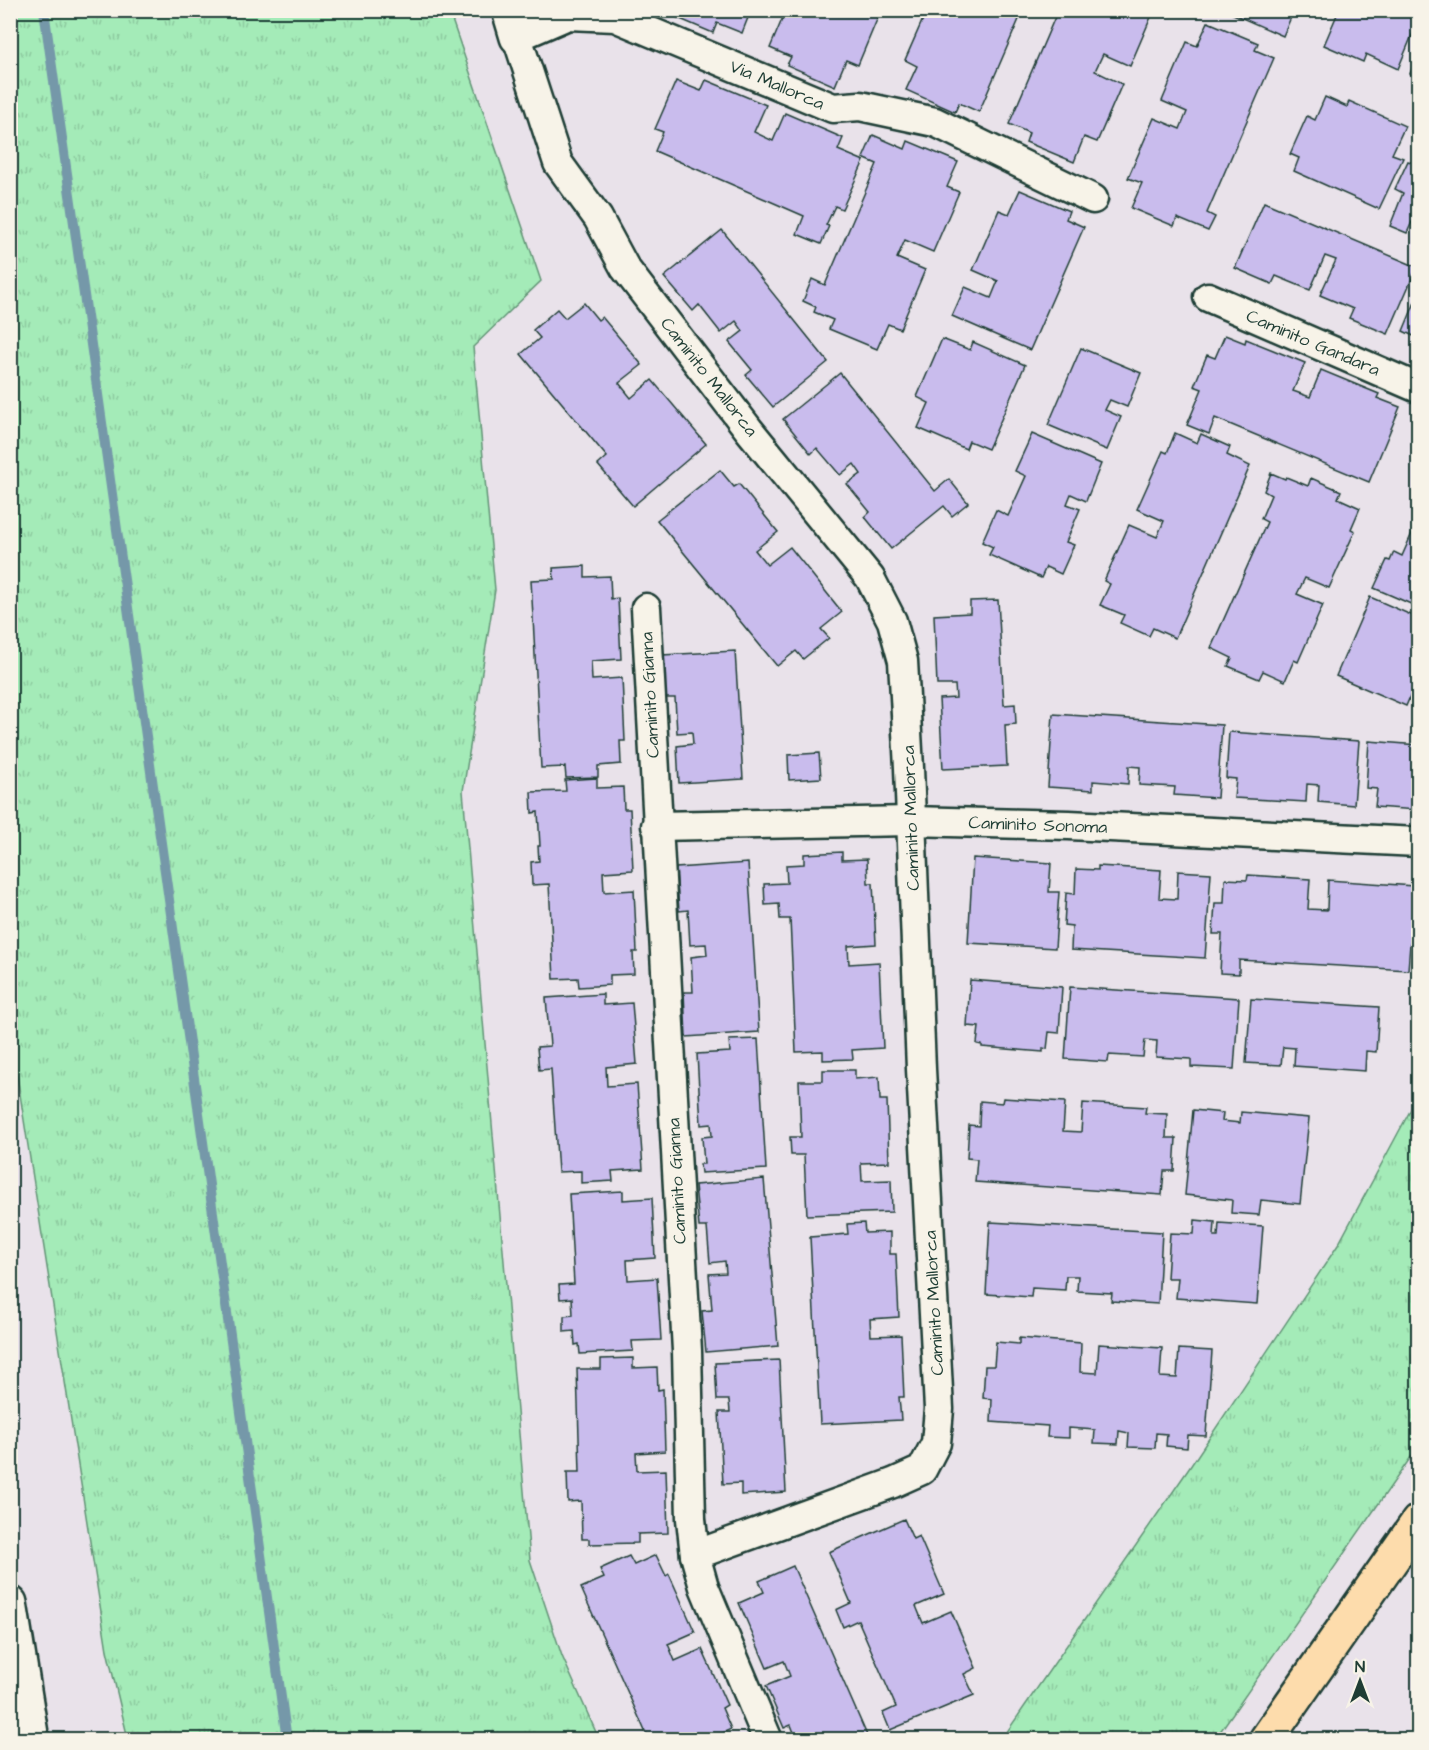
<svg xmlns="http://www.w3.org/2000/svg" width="1429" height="1750" viewBox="0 0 1429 1750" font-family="'Architects Daughter',sans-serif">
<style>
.grass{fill:url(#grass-tufts);stroke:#629476;stroke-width:1.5}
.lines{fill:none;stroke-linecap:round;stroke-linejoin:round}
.stream{stroke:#7598a9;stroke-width:10}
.building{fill:#c9bced;stroke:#1f3d34;stroke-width:1.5}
.street-casing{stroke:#1f3d34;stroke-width:33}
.secondary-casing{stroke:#1f3d34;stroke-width:38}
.highway-casing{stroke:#1f3d34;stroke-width:38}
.street{stroke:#f7f3e8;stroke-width:28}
.secondary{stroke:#f7f3e8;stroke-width:33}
.highway{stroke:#fddcac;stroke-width:33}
.labels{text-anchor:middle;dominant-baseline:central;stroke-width:5;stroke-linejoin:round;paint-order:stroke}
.street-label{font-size:18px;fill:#1f3d34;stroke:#f7f3e8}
</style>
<defs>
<pattern id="grass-tufts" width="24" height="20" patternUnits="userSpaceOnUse" patternTransform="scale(1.5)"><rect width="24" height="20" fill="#a4ebb8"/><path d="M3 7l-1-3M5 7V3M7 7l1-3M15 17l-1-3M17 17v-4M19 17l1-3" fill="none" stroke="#8dca9f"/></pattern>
</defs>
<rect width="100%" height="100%" fill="#e9e2ea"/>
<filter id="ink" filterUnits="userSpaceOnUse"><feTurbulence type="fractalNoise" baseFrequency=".0167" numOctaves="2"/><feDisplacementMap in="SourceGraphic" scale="12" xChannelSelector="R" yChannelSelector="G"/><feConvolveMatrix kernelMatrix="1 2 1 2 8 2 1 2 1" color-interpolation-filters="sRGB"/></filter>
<g filter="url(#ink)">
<g class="grass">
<path d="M 10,11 L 449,11 L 541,281 L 473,347 L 495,590 L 463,791 L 530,1560 L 562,1656 L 599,1739 L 128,1739 L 107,1650 L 11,1037 Z"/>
<path d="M 1418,1096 L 1418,1447 L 1215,1739 L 1002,1739 L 1188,1470 L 1338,1245 Z"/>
</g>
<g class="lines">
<path class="stream" d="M 44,10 L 287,1740"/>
</g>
<g class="building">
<path d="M 659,10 L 751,10 L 742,33 L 717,23 L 713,33 Z"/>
<path d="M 786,10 L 881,10 L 858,65 L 846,60 L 835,86 L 787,65 L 791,57 L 770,48 Z"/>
<path d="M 927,10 L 955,10 L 959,12 L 960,10 L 1023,10 L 979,112 L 959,103 L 955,112 L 906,90 L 917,66 L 905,60 Z"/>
<path d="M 1058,10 L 1154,10 L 1130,66 L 1103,54 L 1095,71 L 1122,84 L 1097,142 L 1084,137 L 1074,162 L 1026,142 L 1029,133 L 1009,124 Z"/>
<path d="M 1224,10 L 1294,10 L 1283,36 Z"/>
<path d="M 1339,10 L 1418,10 L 1418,35 L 1413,33 L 1398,69 L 1366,54 L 1363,62 L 1324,45 Z"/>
<path d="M 1208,22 L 1258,43 L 1255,50 L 1274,58 L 1207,213 L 1215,217 L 1208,231 L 1177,218 L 1174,226 L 1131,208 L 1142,183 L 1128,178 L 1154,118 L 1180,129 L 1187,112 L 1162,101 L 1187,42 L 1197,46 Z"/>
<path d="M 1418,53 L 1418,78 L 1410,74 Z"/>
<path d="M 706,80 L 766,105 L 754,132 L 773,141 L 785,113 L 843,138 L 838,150 L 864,161 L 842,209 L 835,206 L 826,225 L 829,226 L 821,244 L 797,234 L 804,216 L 655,151 L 663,132 L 655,129 L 676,81 L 701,91 Z"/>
<path d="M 1325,97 L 1347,107 L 1349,101 L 1405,126 L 1392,154 L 1403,158 L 1379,209 L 1294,171 L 1299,158 L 1290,154 L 1307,116 L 1315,120 Z"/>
<path d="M 873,135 L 905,149 L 908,141 L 958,162 L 947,187 L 959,192 L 933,252 L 905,240 L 897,258 L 925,270 L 900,329 L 888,324 L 877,349 L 829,329 L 833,320 L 814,312 L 816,307 L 803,301 L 812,279 L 825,285 L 877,164 L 863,158 Z"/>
<path d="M 1418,158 L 1418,225 L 1412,222 L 1407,233 L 1390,226 L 1403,193 L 1395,189 L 1408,161 L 1416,164 Z"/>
<path d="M 1020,190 L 1069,211 L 1066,219 L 1084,227 L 1030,350 L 952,316 L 965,287 L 991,298 L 998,281 L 973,270 L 999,210 L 1009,214 Z"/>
<path d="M 1264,202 L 1417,267 L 1388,334 L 1349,318 L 1353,309 L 1320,295 L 1336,260 L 1325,256 L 1310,290 L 1276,276 L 1272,284 L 1235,268 Z"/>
<path d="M 722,230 L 828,362 L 773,407 L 746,375 L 752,370 L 729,342 L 743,331 L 736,321 L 721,333 L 699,305 L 693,311 L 664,277 Z"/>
<path d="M 1418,295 L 1418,338 L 1403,331 Z"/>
<path d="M 584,303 L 598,320 L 602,317 L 642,365 L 619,383 L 631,398 L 652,380 L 706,444 L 633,506 L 598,465 L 607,457 L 521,354 L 540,338 L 533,330 L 557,309 L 565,318 Z"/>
<path d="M 1225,335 L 1245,343 L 1246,339 L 1305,363 L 1293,391 L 1310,397 L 1321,370 L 1379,394 L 1377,398 L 1400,407 L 1369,482 L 1215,418 L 1209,434 L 1187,425 L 1202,389 L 1194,386 L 1207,355 L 1215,358 Z"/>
<path d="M 942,339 L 970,350 L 973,342 L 1025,365 L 988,449 L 969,441 L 966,449 L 918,428 L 929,403 L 917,397 Z"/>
<path d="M 1081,348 L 1141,373 L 1127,407 L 1110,400 L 1105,410 L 1121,417 L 1107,450 L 1048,425 Z"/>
<path d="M 840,373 L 935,491 L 949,479 L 968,503 L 952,516 L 944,506 L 891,549 L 865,517 L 870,512 L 847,484 L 861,474 L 854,464 L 840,475 L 817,448 L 811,454 L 783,419 Z"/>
<path d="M 1175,433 L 1197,443 L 1201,434 L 1230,447 L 1227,455 L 1250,466 L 1175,638 L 1153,628 L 1149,636 L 1120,623 L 1124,615 L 1100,605 L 1110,584 L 1104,581 L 1129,525 L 1157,537 L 1164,521 L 1137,509 L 1163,451 L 1167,453 Z"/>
<path d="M 1032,434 L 1101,464 L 1086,501 L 1071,494 L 1067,504 L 1080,509 L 1066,542 L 1074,545 L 1061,574 L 1046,567 L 1041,578 L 989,555 L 993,547 L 982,542 L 996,510 L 1008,516 L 1026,476 L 1015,471 Z"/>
<path d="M 720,470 L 734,487 L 739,484 L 778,532 L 755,550 L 767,565 L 790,547 L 842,612 L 821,629 L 829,638 L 803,659 L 796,651 L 777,666 L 657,520 Z"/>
<path d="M 1271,473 L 1285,479 L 1286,477 L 1308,486 L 1311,478 L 1341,491 L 1338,498 L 1360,508 L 1351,529 L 1355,531 L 1329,588 L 1305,578 L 1297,594 L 1323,605 L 1298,662 L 1294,660 L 1285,681 L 1263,671 L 1259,679 L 1228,666 L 1232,658 L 1211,648 L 1267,522 L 1261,519 L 1271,495 L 1264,491 Z"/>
<path d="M 1417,522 L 1418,522 L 1418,607 L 1374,588 L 1387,560 L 1390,561 L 1394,552 L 1402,556 Z"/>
<path d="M 585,566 L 585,577 L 610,576 L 611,599 L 618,598 L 621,659 L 591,661 L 592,680 L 622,678 L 625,741 L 620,741 L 621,764 L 598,766 L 598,777 L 566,778 L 565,767 L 541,768 L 531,580 L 554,579 L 553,568 Z"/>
<path d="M 1370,597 L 1418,618 L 1418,678 L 1406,706 L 1336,676 Z"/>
<path d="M 998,600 L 1004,705 L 1015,704 L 1016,724 L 1005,725 L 1007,766 L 943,769 L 939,699 L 956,698 L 955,685 L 937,685 L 934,615 L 970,613 L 970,601 Z"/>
<path d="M 735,651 L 743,779 L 679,783 L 677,746 L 693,744 L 692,732 L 677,733 L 675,698 L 664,698 L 662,655 Z"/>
<path d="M 1053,714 L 1222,725 L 1217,798 L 1174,795 L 1175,787 L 1139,785 L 1140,767 L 1129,766 L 1128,784 L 1093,781 L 1093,790 L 1048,787 Z"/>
<path d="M 1229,732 L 1359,741 L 1354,805 L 1318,802 L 1319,785 L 1307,784 L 1306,802 L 1234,798 L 1236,779 L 1226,778 Z"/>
<path d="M 1369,741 L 1418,745 L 1418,810 L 1375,807 L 1377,789 L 1366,788 Z"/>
<path d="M 819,753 L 821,778 L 789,780 L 788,755 Z"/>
<path d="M 597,778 L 597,788 L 623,787 L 624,809 L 630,809 L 633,870 L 603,872 L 604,892 L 634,890 L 637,952 L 633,952 L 634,974 L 610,975 L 610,985 L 579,987 L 578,978 L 554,979 L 549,884 L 532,885 L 531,862 L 539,861 L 538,846 L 540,846 L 538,812 L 532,813 L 531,792 L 566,791 L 565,780 Z"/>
<path d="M 842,852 L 842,860 L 867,859 L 868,883 L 873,883 L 876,944 L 848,946 L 849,964 L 879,962 L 883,1048 L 852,1050 L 853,1059 L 823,1060 L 823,1051 L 796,1052 L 790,919 L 780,919 L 779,904 L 765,905 L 764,884 L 787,883 L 786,865 L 804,864 L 804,854 Z"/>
<path d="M 973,858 L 1051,863 L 1049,892 L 1059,892 L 1055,948 L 968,943 Z"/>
<path d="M 748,863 L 759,1032 L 686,1037 L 684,992 L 693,992 L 691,957 L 707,955 L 706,944 L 690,945 L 688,910 L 679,911 L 676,868 Z"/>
<path d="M 1098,866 L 1161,870 L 1159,898 L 1177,899 L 1178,871 L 1211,873 L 1205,958 L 1071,950 L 1072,926 L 1064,925 L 1066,893 L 1075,894 L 1076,869 L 1098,870 Z"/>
<path d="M 1248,875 L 1310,879 L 1308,909 L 1327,910 L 1328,880 L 1414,886 L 1412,915 L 1418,915 L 1418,944 L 1410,944 L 1408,970 L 1239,960 L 1239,974 L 1220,973 L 1222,934 L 1213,934 L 1215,903 L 1224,903 L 1225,879 L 1247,880 Z"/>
<path d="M 970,980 L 1062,987 L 1059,1033 L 1049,1032 L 1047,1049 L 1043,1048 L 1043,1052 L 982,1047 L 982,1045 L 977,1044 L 979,1027 L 967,1026 Z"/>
<path d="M 1070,987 L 1239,998 L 1234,1069 L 1191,1067 L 1191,1059 L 1156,1057 L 1157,1041 L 1145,1040 L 1143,1057 L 1109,1055 L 1108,1062 L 1065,1059 Z"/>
<path d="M 603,994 L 603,1005 L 632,1003 L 637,1064 L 606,1067 L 607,1086 L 637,1084 L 643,1169 L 612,1171 L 613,1181 L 581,1183 L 581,1171 L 558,1172 L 551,1069 L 539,1070 L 537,1047 L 550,1046 L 546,998 Z"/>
<path d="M 1251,999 L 1379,1007 L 1376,1052 L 1366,1051 L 1365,1071 L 1294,1066 L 1295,1048 L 1283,1047 L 1281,1065 L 1246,1063 Z"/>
<path d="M 758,1039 L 766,1169 L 701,1173 L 700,1164 L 704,1164 L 702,1137 L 712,1136 L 711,1124 L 701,1125 L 697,1054 L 730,1052 L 729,1040 Z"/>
<path d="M 823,1070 L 855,1070 L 855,1079 L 879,1077 L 880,1100 L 887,1100 L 889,1162 L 861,1163 L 862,1181 L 891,1180 L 892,1212 L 807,1215 L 804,1155 L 791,1155 L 790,1137 L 801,1137 L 799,1081 L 823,1081 Z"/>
<path d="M 1003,1098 L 1065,1102 L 1063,1131 L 1081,1132 L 1083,1103 L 1146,1107 L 1145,1113 L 1167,1114 L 1166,1138 L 1176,1138 L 1174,1171 L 1164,1171 L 1162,1195 L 975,1182 L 977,1159 L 967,1158 L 969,1125 L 979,1126 L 980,1101 L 1002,1103 Z"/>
<path d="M 1193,1110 L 1223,1113 L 1222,1121 L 1240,1123 L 1241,1112 L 1309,1118 L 1300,1204 L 1261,1200 L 1259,1215 L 1231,1213 L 1232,1200 L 1185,1195 Z"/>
<path d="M 764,1179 L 778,1346 L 706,1352 L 702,1311 L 712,1310 L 709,1274 L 726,1273 L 725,1261 L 710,1263 L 707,1227 L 699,1227 L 695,1185 Z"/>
<path d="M 623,1191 L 623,1200 L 652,1198 L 655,1258 L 627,1260 L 628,1280 L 657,1278 L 661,1340 L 632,1341 L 633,1351 L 580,1354 L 579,1344 L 575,1345 L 574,1331 L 564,1332 L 564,1316 L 573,1315 L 572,1298 L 560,1299 L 559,1285 L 574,1284 L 569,1194 Z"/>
<path d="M 1195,1220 L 1215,1222 L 1214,1236 L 1218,1236 L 1219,1223 L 1263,1226 L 1257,1304 L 1176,1298 L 1178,1278 L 1167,1278 L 1170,1233 L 1194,1234 Z"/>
<path d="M 990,1222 L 1162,1232 L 1158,1304 L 1111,1301 L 1112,1293 L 1077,1291 L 1078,1276 L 1066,1276 L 1065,1290 L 1032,1288 L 1031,1297 L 986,1294 Z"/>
<path d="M 864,1223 L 865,1233 L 890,1232 L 890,1254 L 896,1254 L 899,1317 L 870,1319 L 871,1336 L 901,1335 L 904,1397 L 899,1397 L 901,1420 L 820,1424 L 810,1237 L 848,1234 L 847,1224 Z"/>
<path d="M 1019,1338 L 1081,1343 L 1080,1372 L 1097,1373 L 1099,1344 L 1162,1348 L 1160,1377 L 1177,1378 L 1179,1349 L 1212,1351 L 1206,1436 L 1188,1435 L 1187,1448 L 1166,1446 L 1167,1434 L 1156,1433 L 1155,1448 L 1128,1447 L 1129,1433 L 1119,1431 L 1118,1444 L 1094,1443 L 1095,1430 L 1069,1428 L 1069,1438 L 1047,1437 L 1048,1426 L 991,1422 L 992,1399 L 983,1398 L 985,1366 L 994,1366 L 996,1342 L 1019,1344 Z"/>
<path d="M 633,1358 L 633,1368 L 657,1367 L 658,1390 L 663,1389 L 665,1451 L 636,1453 L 637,1471 L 666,1470 L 668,1533 L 638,1534 L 638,1543 L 589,1544 L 589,1539 L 582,1539 L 581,1501 L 568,1502 L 567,1472 L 580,1472 L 577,1369 L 601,1369 L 601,1359 Z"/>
<path d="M 779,1360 L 786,1492 L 741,1495 L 741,1483 L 723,1484 L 719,1412 L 730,1412 L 729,1400 L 717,1400 L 715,1363 Z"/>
<path d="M 904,1519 L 913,1539 L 919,1536 L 944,1594 L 916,1606 L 923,1623 L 951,1611 L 976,1668 L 964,1674 L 974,1695 L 890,1730 L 883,1713 L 896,1707 L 858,1620 L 843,1627 L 836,1610 L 851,1603 L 829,1552 Z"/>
<path d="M 656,1555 L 666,1576 L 669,1574 L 695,1632 L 668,1644 L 675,1661 L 702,1649 L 727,1705 L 722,1708 L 731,1729 L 709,1740 L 649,1740 L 581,1588 L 604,1578 L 600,1569 L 629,1556 L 634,1565 Z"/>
<path d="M 793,1566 L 869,1740 L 797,1740 L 791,1725 L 784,1728 L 766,1686 L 790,1676 L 784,1661 L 767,1668 L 739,1603 L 764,1592 L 759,1581 Z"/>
</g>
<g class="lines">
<defs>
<g id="street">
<path d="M 1208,297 L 1418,388"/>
<path d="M 646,608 L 687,1351 L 691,1519 L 695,1555 L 704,1587 L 768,1740"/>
<path d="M 656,826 L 911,821 L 1069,825 L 1418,842"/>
<path d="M 695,1555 L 893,1483 L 922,1470 L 936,1443 L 939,1409 L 921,1069 L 909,768 L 903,661 L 892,621 L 870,578 L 749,430 L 625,268 L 598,218 L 558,163 L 517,37 L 568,15 L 615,17 L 833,108 L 860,106 L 935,122 L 1093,199"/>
</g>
<g id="secondary">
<path d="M 509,10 L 517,37"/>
<path d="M 10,1603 L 32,1740"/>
</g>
<path id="highway" d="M 1266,1740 L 1418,1522"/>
</defs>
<use href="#street" class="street-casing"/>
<use href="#secondary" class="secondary-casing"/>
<use href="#highway" class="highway-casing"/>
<use href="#street" class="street"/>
<use href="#secondary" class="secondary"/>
<use href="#highway" class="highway"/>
</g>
</g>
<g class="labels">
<g class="street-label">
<text transform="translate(777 85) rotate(23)">Via Mallorca</text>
<text transform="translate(1313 343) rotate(23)">Caminito Gandara</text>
<text transform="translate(709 377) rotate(52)">Caminito Mallorca</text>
<text transform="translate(650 695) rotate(-93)">Caminito Gianna</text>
<text transform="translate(911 818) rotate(-92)">Caminito Mallorca</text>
<text transform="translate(1038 825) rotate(2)">Caminito Sonoma</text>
<text transform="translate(677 1181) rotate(-93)">Caminito Gianna</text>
<text transform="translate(934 1303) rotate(-93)">Caminito Mallorca</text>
</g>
</g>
<rect width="1429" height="1750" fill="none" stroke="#f7f3e8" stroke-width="36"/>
<rect x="18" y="18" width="1393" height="1714" fill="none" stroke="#1f3d34" stroke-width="2" filter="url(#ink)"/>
<g transform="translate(1360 1681)" stroke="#f7f3e8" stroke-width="4.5" paint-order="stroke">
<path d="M0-4.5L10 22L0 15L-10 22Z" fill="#1f3d34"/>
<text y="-9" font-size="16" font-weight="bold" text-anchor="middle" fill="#1f3d34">N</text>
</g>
</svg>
